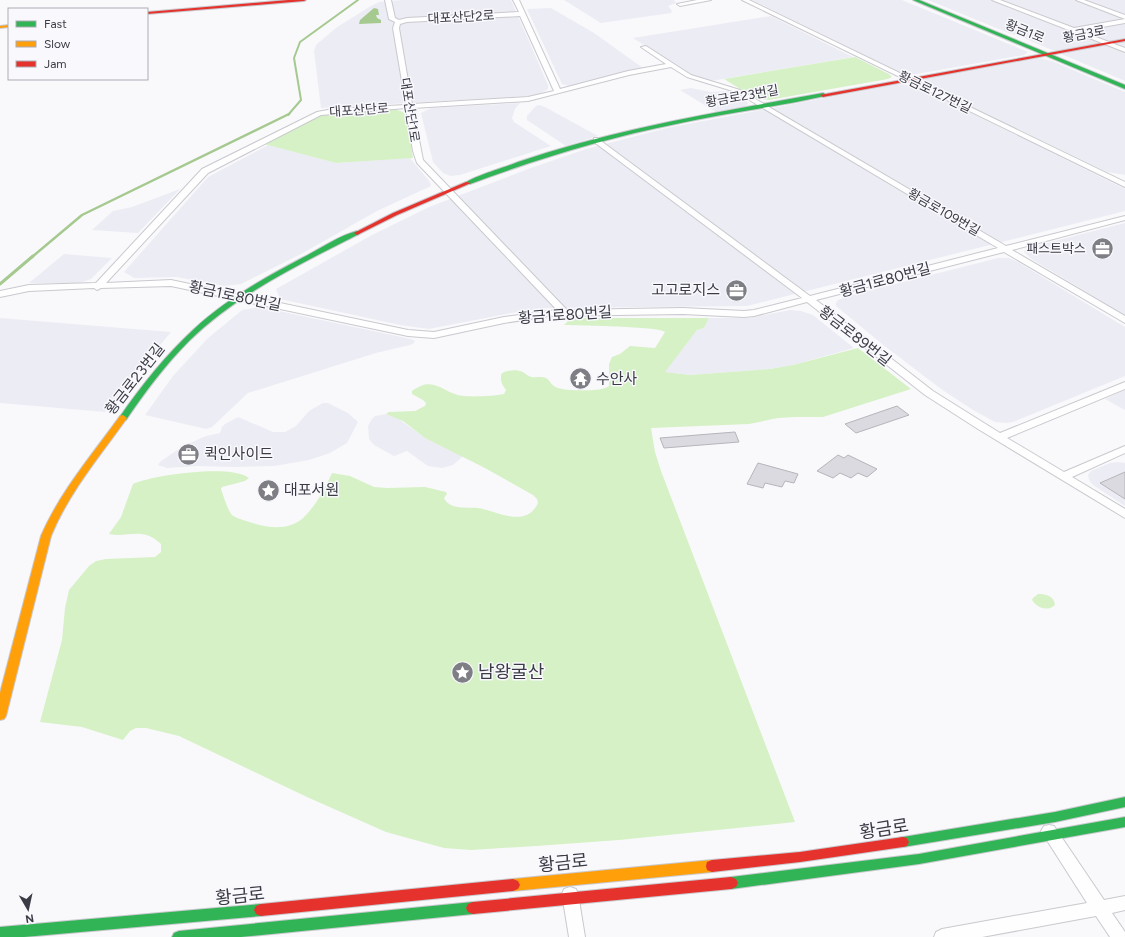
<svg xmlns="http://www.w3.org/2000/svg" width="1125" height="937" viewBox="0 0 1125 937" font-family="Figtree,'Noto Sans KR',sans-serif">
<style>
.built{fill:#ececf4}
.green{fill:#d6f1c5}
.water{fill:#a6c990}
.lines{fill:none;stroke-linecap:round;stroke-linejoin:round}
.stream-far2{stroke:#a6c990;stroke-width:2}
.stream-far1{stroke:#a6c990;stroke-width:2.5}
.stream{stroke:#a6c990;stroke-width:3}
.building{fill:#dadae0;stroke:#b5b5ba}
.street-casing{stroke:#c9c9ce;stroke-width:2}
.fast-casing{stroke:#c9c9ce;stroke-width:2}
.slow-casing{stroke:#c9c9ce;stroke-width:2}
.jam-casing{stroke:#c9c9ce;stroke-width:2}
.street{fill:#fefeff;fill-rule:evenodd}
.fast{fill:#30b455;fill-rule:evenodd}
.slow{fill:#ff9f0a;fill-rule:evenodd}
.jam{fill:#e5322d;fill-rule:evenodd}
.labels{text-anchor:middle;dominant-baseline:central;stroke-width:3;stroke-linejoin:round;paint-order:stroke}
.far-street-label{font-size:13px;fill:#3b3b45;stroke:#f8f8fd}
.far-poi-label{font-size:13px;fill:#3b3b45;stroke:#f8f8fd;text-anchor:end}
.street-label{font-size:15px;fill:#3b3b45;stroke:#f8f8fd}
.poi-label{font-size:15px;fill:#3b3b45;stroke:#f8f8fd;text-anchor:start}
.near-poi-label{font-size:18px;fill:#3b3b45;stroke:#f8f8fd;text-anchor:start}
.near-street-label{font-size:18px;fill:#3b3b45;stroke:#f8f8fd}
</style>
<rect width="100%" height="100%" fill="#f9f9fc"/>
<g class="built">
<path d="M 402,0 L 511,0 L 548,85 L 548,89 L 540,94 L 531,96 L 321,108 L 314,51 L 316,45 L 337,27 L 371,6 L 379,2 Z"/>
<path d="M 564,0 L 674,0 L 676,3 L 668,6 L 672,11 L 671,13 L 601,23 Z"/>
<path d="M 752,0 L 902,0 L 1028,52 L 1024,55 L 917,74 L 907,74 L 897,71 Z"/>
<path d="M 928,0 L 1125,0 L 1125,81 L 1019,36 L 1006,32 Z"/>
<path d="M 551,8 L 594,33 L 643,68 L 577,84 L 569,86 L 562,84 L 527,9 Z"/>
<path d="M 771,16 L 853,57 L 711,81 L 691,75 L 633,38 Z"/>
<path d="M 1038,58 L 1052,61 L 1125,92 L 1125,175 L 1107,172 L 924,84 L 925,78 Z"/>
<path d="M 898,84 L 917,86 L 1125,189 L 1125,211 L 747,306 L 548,308 L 522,311 L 429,329 L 400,325 L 280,299 L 276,289 L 372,235 L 429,207 L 528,169 L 586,149 L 667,128 Z"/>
<path d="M 691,88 L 711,92 L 729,91 L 746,100 L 748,104 L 743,107 L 716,112 L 680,90 Z"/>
<path d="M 520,103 L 515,109 L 512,118 L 514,122 L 551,146 L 460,175 L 450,176 L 443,173 L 433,162 L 421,113 L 431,108 Z"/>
<path d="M 539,105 L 545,107 L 598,136 L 566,146 L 527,120 L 527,116 L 536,106 Z"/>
<path d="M 268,145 L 336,163 L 410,158 L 430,182 L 431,186 L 377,211 L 303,253 L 241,284 L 224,286 L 176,277 L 134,278 L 124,272 L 208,177 Z"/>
<path d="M 180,189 L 138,233 L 92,230 L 113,211 L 132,207 Z"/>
<path d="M 1125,223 L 1125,315 L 1033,260 L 1024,252 L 1025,250 L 1039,245 Z"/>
<path d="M 64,254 L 112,258 L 91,279 L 79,283 L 29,283 Z"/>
<path d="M 998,258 L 1009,258 L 1018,262 L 1125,327 L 1125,376 L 1013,422 L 1006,423 L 995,422 L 973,410 L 941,389 L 882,344 L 836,306 L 836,303 L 838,300 L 852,295 Z"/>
<path d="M 260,307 L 411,339 L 415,341 L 414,343 L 410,345 L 376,353 L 248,393 L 212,427 L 206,429 L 145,415 L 173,376 L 207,339 L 242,310 Z"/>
<path d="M 790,310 L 801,311 L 813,315 L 854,348 L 793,365 L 770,369 L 690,375 L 664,372 L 697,330 L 704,328 L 709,318 L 749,318 Z"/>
<path d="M 0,318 L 171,332 L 105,412 L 0,403 Z"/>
<path d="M 1125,390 L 1125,410 L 1105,399 Z"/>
<path d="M 323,403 L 328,403 L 348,413 L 358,422 L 347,443 L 330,453 L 309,460 L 274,466 L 234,467 L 198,466 L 167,468 L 158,465 L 160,462 L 183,446 L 206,436 L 220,433 L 222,427 L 225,424 L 238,417 L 273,432 L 285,432 L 296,426 L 309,411 Z"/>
<path d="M 386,414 L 396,417 L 425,438 L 463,456 L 453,465 L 442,468 L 428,466 L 407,451 L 394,456 L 374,445 L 369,439 L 368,426 L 372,419 L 375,416 Z"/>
<path d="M 1117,462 L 1125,463 L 1125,506 L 1093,485 L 1089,480 L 1088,475 L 1091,471 L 1110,463 Z"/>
</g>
<g class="green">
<path d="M 855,57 L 889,74 L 892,77 L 888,79 L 769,100 L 755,98 L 724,79 Z"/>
<path d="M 394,109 L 403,112 L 406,116 L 413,158 L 336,163 L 264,144 L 321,115 Z"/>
<path d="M 576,318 L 709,318 L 704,328 L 697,330 L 665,372 L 690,375 L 770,369 L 793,365 L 858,348 L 911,389 L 823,417 L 796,417 L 778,418 L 749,424 L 651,428 L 655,452 L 661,471 L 795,822 L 619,840 L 536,846 L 471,850 L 444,848 L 386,832 L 307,797 L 179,736 L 146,728 L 136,728 L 130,731 L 123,740 L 82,727 L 40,722 L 62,640 L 65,608 L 69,590 L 89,566 L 96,561 L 106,559 L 155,557 L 161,552 L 161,544 C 142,526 129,538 109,534 L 121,517 L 133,484 C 154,475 230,464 249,478 L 245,481 L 222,487 L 221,489 C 224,497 227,509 232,515 C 236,518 241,519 246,521 C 264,527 286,532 302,519 C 316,506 324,490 332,473 L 350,476 L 374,487 L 387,488 L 425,487 L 446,492 L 447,494 L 444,498 C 449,510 468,507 478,508 C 497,511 526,529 538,503 L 537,499 L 533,495 L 483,467 L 425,438 L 403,421 L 386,414 L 389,412 L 415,411 L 425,406 L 426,403 L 423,400 L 412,394 L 412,391 C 435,374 442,394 464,396 C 475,397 494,396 504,394 L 506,390 C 502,385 499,379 502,373 C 508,370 517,369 523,372 C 526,374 528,376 531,377 C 536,378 541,376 546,378 C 551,381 551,386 558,388 C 567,391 603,392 609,386 L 609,364 L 612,357 L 620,354 L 630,346 L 655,348 L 665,332 C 658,326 579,326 564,325 L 570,319 Z"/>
<path d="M 1038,594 C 1046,594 1054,596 1055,605 C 1048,612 1037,608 1032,600 L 1033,598 Z"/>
</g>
<path class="water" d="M 374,8 L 378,9 L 379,15 L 376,15 L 377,18 L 381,20 L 381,23 L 359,24 L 360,20 Z"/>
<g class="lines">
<path class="stream-far2" d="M 288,115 L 301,100 L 294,58 L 300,42 L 358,0"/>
<path class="stream-far1" d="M 32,257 L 82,215 L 289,114"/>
<path class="stream" d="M 0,284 L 33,256"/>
</g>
<g class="building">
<path d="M 897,406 L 909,415 L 856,433 L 845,424 Z"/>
<path d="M 735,432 L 739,442 L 664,448 L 660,438 Z"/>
<path d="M 838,455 L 844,458 L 848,455 L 877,469 L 867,477 L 858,473 L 851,478 L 840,473 L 833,478 L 817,471 Z"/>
<path d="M 758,463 L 798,474 L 794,483 L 785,481 L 782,487 L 765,483 L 763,488 L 747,484 Z"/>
<path d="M 1125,472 L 1125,499 L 1100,483 Z"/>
</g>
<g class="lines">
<defs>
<g id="street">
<path d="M 385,0 L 391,0 L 395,18 L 399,20 L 407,18 L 519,12 L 513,0 L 519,0 L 560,89 L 628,71 L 666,64 L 641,47 L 646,46 L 691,75 L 740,90 L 1006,246 L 1125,216 L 1125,220 L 1012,250 L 1125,316 L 1125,323 L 1004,252 L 816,300 L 933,391 L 1000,433 L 1125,382 L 1125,389 L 1007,438 L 1064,472 L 1125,446 L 1125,453 L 1072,477 L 1125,509 L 1125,518 L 978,429 L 925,395 L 807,302 L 754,316 L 744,317 L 683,314 L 548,316 L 504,323 L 434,338 L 408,336 L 171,286 L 101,288 L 97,290 L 94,288 L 29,291 L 0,297 L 0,291 L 29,285 L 96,283 L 202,169 L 317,112 L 333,109 L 406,105 L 393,28 L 395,22 L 389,19 ZM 520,16 L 554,91 L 528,97 L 412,104 L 399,28 L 400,24 L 407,22 ZM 671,67 L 687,77 L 736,92 L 998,248 L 810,296 L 597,138 L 594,138 L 594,142 L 802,298 L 754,310 L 744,311 L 683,308 L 567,310 L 423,160 L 413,108 L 528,101 L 629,75 ZM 406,108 L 413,151 L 417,163 L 557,310 L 504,317 L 434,332 L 408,330 L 171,280 L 106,283 L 208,173 L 321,115 Z"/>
<path d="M 697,0 L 711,0 L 680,6 L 677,4 Z"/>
<path d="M 742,0 L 749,0 L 1125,182 L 1125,187 Z"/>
<path d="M 992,0 L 1000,0 L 1074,28 L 1125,19 L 1125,23 L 1080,31 L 1125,48 L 1125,52 Z"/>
<path d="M 1076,0 L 1084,0 L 1125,15 L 1125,19 Z"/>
<path d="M 1049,825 L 1054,826 L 1104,900 L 1125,896 L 1125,910 L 1112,913 L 1125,932 L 1125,937 L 1110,937 L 1096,916 L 982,937 L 934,937 L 936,932 L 942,929 L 1087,903 L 1041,831 L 1044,826 Z"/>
<path d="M 570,887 L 576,889 L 578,894 L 585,937 L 569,937 L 562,894 L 564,889 Z"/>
</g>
<g id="fast">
<path d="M 913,0 L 919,0 L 1125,85 L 1125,89 Z"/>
<path d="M 823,93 L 825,94 L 825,96 C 776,107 725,113 676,124 C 606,138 537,159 470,184 L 465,183 C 474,176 506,167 518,162 C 617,128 720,112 823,93 Z"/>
<path d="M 357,231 L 360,233 L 359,234 C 300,264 237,294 189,341 C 165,365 145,392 126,420 L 120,420 L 119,418 C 141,386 165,356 193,330 C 225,300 264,278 302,258 C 320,249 338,236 357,231 Z"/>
<path d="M 1125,797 L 1125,807 L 1055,822 L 903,847 L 899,846 L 897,842 L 899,838 L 903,837 L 1055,812 Z"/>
<path d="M 1125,817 L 1125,827 L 919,864 L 731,889 L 726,887 L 724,883 L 726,879 L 731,877 L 919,854 Z"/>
<path d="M 473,902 L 478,904 L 480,908 L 478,912 L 473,914 L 241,937 L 172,937 L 174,933 L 179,931 Z"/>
<path d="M 261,904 L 266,906 L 268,910 L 266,914 L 261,916 L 24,937 L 0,937 L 0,927 Z"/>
</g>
<g id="slow">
<path d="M 9,25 L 9,27 L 0,28 L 0,26 Z"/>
<path d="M 123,415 L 127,418 C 100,456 69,492 51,536 L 6,716 L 4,719 L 0,720 L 0,693 L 41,536 C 60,492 92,455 120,416 Z"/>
<path d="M 712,860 L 717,862 L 718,866 L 717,870 L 712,872 L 513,891 L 508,889 L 506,885 L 508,881 L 513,879 Z"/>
</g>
<g id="jam">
<path d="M 288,0 L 306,0 L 304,1 L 147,14 L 147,12 Z"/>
<path d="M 1125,39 L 1125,41 L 823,97 L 820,95 Z"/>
<path d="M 466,182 L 471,183 L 397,215 L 357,235 L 354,233 L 393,213 Z"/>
<path d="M 903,837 L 907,838 L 909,842 L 907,846 L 903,847 L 800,862 L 712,872 L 707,870 L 706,866 L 707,862 L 712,860 L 800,852 Z"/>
<path d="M 731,877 L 736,879 L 738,883 L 736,887 L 731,889 L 473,914 L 468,912 L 466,908 L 468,904 L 473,902 Z"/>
<path d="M 513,879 L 518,881 L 520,885 L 518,889 L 513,891 L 261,916 L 256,914 L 254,910 L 256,906 L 261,904 Z"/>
</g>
</defs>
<use href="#street" class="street-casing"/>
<use href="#fast" class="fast-casing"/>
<use href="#slow" class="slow-casing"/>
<use href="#jam" class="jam-casing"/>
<use href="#street" class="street"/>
<use href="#fast" class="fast"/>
<use href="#slow" class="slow"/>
<use href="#jam" class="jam"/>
</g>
<defs>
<symbol id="office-disc" viewBox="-11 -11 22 22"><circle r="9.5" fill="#7e7e85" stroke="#f8f8fd"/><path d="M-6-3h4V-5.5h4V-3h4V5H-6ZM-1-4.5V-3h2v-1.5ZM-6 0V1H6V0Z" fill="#fff"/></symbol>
<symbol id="temple-disc" viewBox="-11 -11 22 22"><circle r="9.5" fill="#7e7e85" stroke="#f8f8fd"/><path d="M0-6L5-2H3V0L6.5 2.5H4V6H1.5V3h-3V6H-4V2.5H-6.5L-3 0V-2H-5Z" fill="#fff"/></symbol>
<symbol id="sight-disc" viewBox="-11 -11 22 22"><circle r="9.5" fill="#7e7e85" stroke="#f8f8fd"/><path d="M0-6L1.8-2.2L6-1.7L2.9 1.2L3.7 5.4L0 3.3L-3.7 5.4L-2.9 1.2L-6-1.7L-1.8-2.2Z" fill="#fff"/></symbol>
</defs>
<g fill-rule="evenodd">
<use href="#office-disc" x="1090" y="236" width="25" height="25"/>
<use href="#office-disc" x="724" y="278" width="25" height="25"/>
<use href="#temple-disc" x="568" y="366" width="25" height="25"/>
<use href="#office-disc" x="176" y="442" width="25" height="25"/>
<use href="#sight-disc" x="256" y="478" width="25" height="25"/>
<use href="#sight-disc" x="450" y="660" width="25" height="25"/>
</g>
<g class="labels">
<g class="far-street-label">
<text transform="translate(461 17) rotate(-3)">대포산단2로</text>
<text transform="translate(1025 31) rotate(22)">황금1로</text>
<text transform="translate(1084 34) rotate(-11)">황금3로</text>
<text transform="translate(935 92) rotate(26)">황금로127번길</text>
<text transform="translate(742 96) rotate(-10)">황금로23번길</text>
<text transform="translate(359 110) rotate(-4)">대포산단로</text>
<text transform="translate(410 110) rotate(81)">대포산단1로</text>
<text transform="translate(944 212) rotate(30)">황금로109번길</text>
</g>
<g class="far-poi-label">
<text x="1086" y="248">패스트박스</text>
</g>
<g class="street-label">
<text transform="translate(885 280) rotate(-15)">황금1로80번길</text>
<text transform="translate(235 296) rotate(12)">황금1로80번길</text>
<text transform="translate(565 315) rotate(-4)">황금1로80번길</text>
<text transform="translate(855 336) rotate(38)">황금로89번길</text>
<text transform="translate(135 379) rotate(-52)">황금로23번길</text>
</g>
<g class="poi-label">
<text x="720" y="290" text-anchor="end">고고로지스</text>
<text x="596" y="379">수안사</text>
<text x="204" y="454">퀵인사이드</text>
<text x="284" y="490">대포서원</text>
</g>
<g class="near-poi-label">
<text x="478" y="672">남왕굴산</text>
</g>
<g class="near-street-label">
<text transform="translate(884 829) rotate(-9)">황금로</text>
<text transform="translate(563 863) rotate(-6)">황금로</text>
<text transform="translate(240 896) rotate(-6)">황금로</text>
</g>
</g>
<rect x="8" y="8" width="140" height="72" fill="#f8f8fd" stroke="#acacb3"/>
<rect x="16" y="21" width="20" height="6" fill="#30b455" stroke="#acacb3"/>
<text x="44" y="28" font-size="12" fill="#3b3b45">Fast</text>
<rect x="16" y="41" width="20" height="6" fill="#ff9f0a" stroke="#acacb3"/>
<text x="44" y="48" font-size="12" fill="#3b3b45">Slow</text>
<rect x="16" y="61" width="20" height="6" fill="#e5322d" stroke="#acacb3"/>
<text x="44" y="68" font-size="12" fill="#3b3b45">Jam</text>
<g transform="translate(28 909) rotate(171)" stroke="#f8f8fd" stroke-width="3" paint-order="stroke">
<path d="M0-3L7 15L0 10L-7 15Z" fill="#3b3b45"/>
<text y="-6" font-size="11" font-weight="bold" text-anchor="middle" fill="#3b3b45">N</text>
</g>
</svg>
